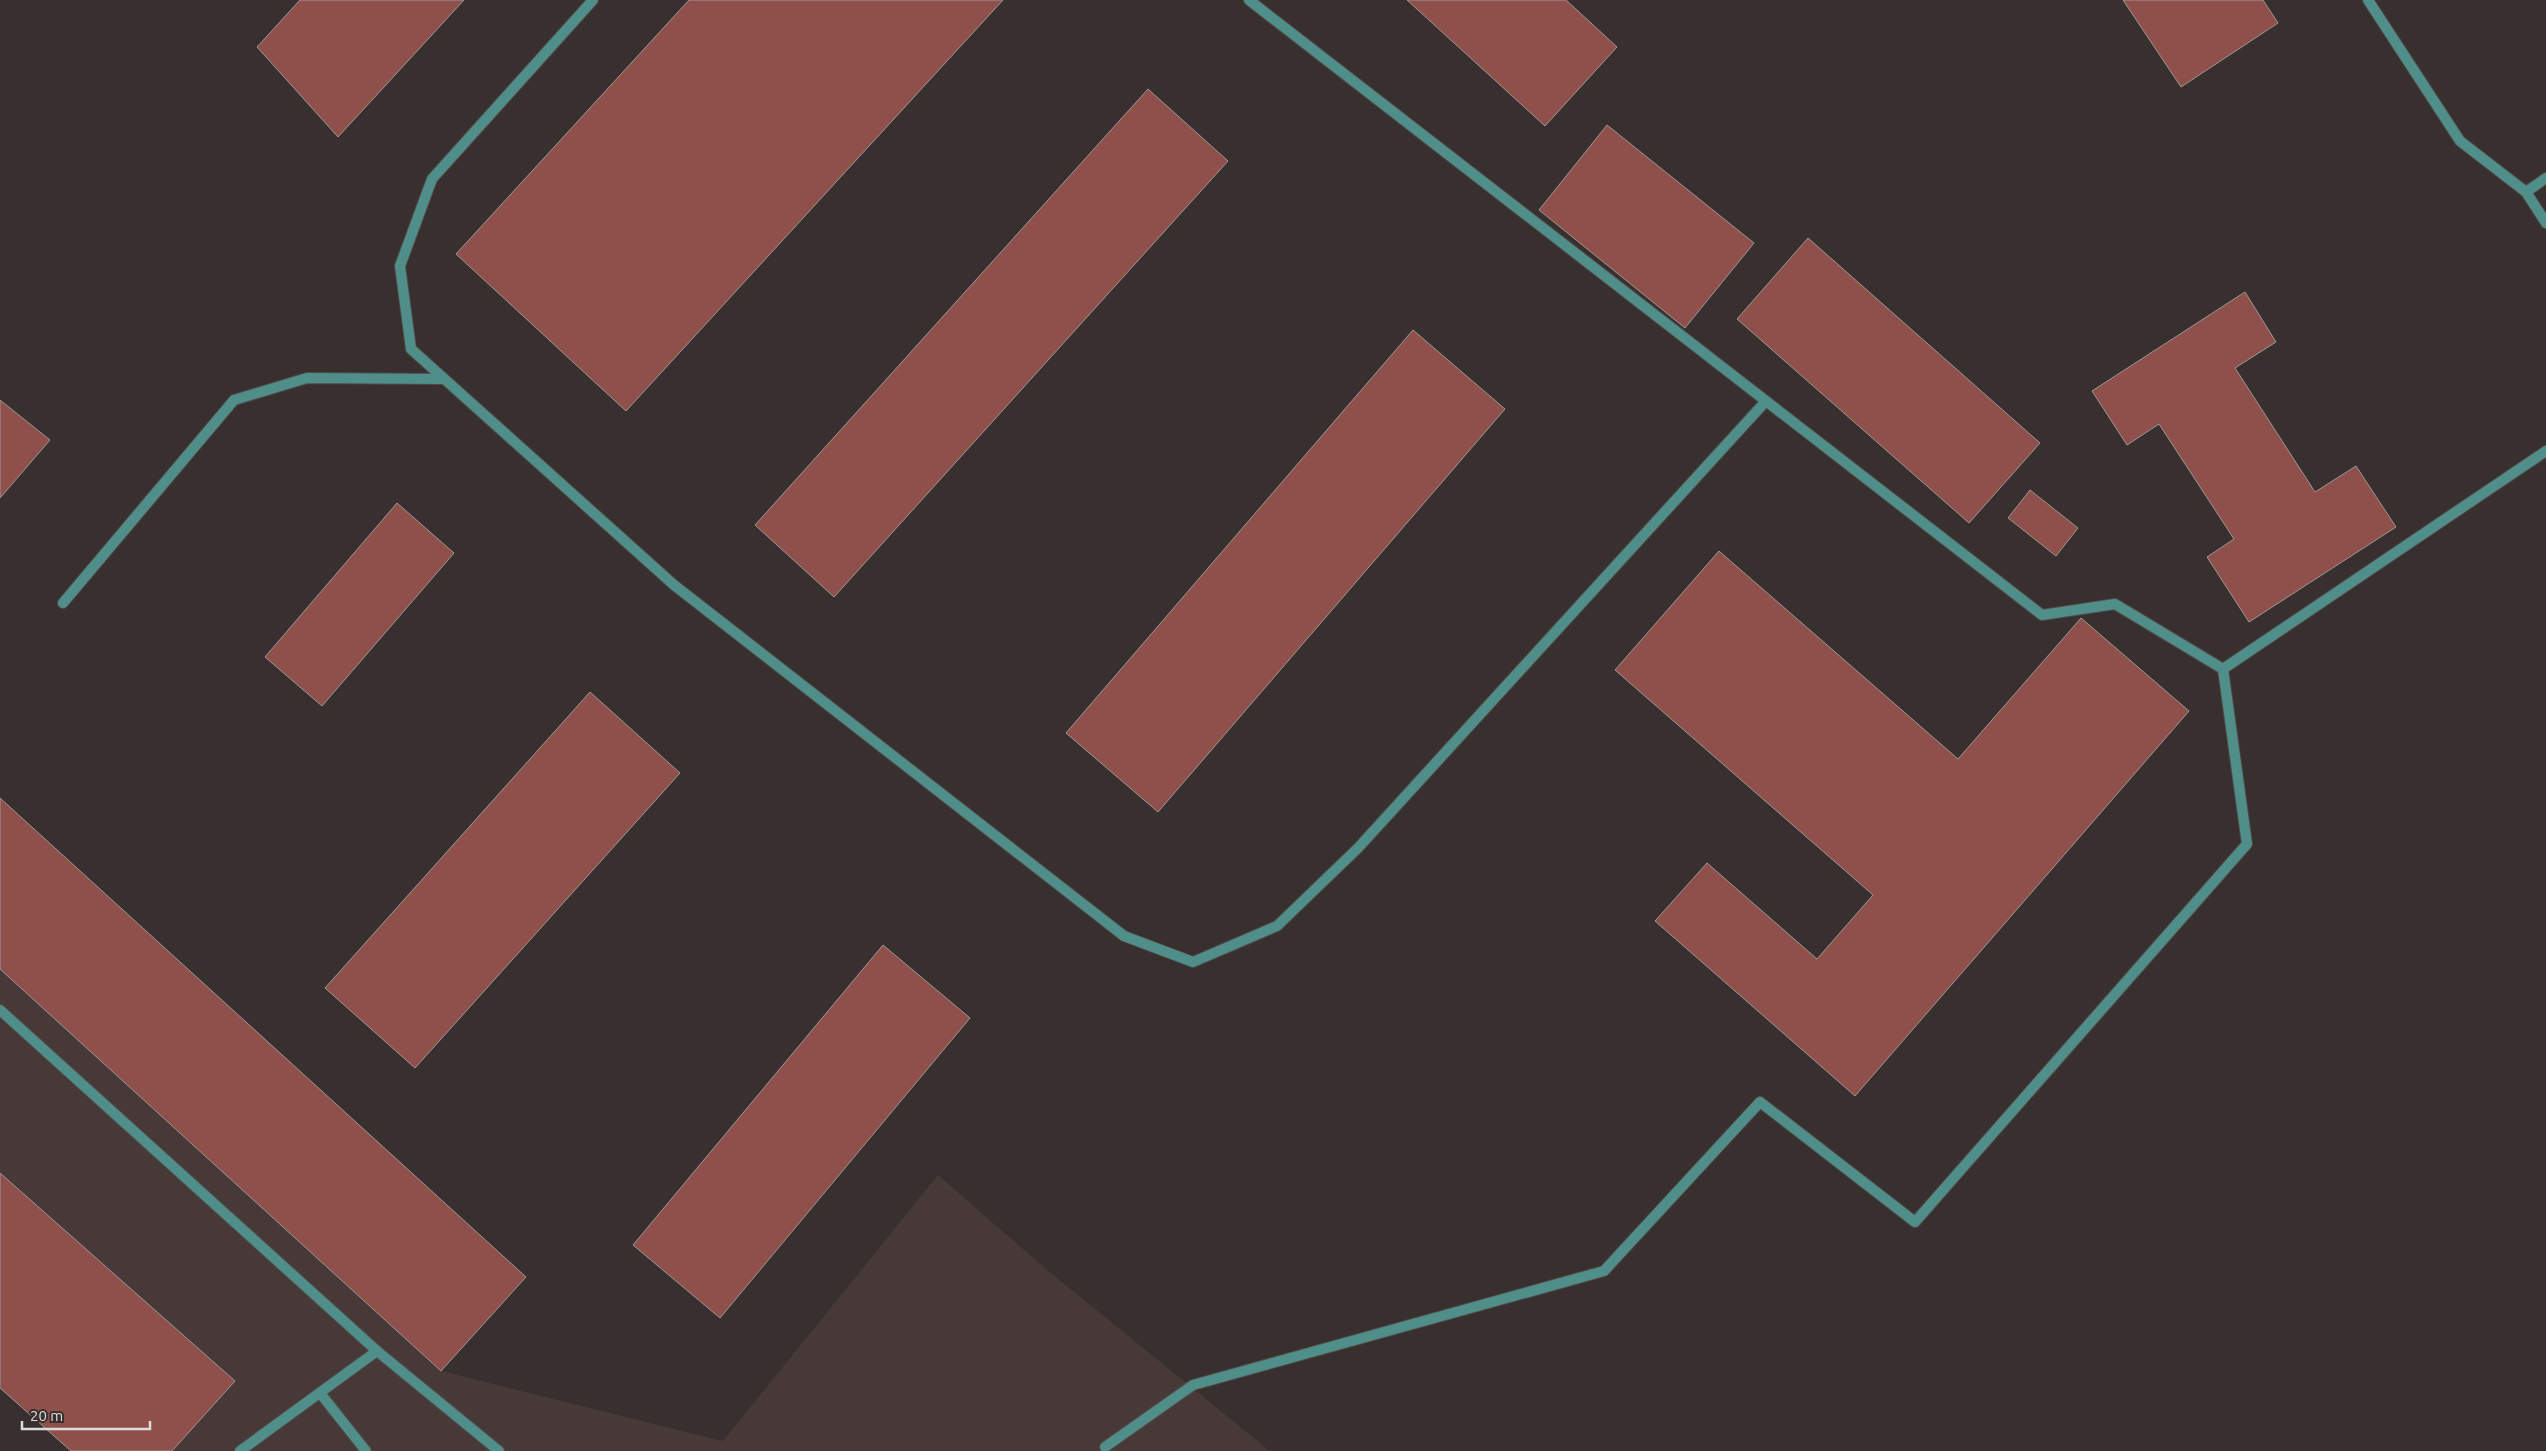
<svg xmlns="http://www.w3.org/2000/svg" width="2546" height="1451" viewBox="0 0 2546 1451" font-family="Ubuntu,sans-serif">
<style>
.built{fill:#473938}
.building{fill:#8f504b;stroke:#9e9695}
.lines{fill:none;stroke-linecap:round;stroke-linejoin:round}
.lane-casing{stroke:#524b4b;stroke-width:12}
.lane{stroke:#508f89;stroke-width:10}
</style>
<rect width="100%" height="100%" fill="#37302f"/>
<path class="built" d="M 0,969 L 441,1371 L 723,1441 L 938,1175 L 1047,1270 L 1270,1451 L 71,1451 L 0,1388 Z"/>
<g class="building">
<path d="M 300,0 L 464,0 L 338,137 L 257,47 Z"/>
<path d="M 689,0 L 1003,0 L 626,411 L 456,254 Z"/>
<path d="M 1407,0 L 1566,0 L 1617,47 L 1545,126 Z"/>
<path d="M 2123,0 L 2263,0 L 2278,23 L 2181,87 Z"/>
<path d="M 1148,89 L 1228,161 L 834,597 L 755,525 Z"/>
<path d="M 1607,125 L 1754,243 L 1685,328 L 1539,210 Z"/>
<path d="M 1808,238 L 2040,443 L 1969,523 L 1737,319 Z"/>
<path d="M 2245,292 L 2276,342 L 2235,368 L 2315,492 L 2356,466 L 2396,527 L 2249,622 L 2207,557 L 2234,539 L 2159,424 L 2127,445 L 2092,391 Z"/>
<path d="M 1413,330 L 1505,409 L 1158,812 L 1066,733 Z"/>
<path d="M 0,400 L 50,440 L 0,498 Z"/>
<path d="M 2030,490 L 2078,528 L 2056,556 L 2008,518 Z"/>
<path d="M 397,503 L 454,553 L 322,706 L 265,657 Z"/>
<path d="M 1719,551 L 1958,759 L 2081,618 L 2189,711 L 1855,1096 L 1655,921 L 1707,863 L 1817,959 L 1873,895 L 1615,670 Z"/>
<path d="M 590,692 L 680,773 L 415,1068 L 325,988 Z"/>
<path d="M 0,798 L 526,1277 L 441,1371 L 0,969 Z"/>
<path d="M 883,945 L 970,1018 L 720,1318 L 633,1245 Z"/>
<path d="M 0,1173 L 235,1381 L 172,1451 L 71,1451 L 0,1388 Z"/>
</g>
<g class="lines">
<defs>
<g id="lane">
<path d="M 593,0 L 432,179 L 400,266 L 411,349 L 674,585 L 1124,936 L 1193,962 L 1277,926 L 1358,848 L 1766,401"/>
<path d="M 1249,0 L 2042,615 L 2115,604 L 2223,669"/>
<path d="M 2368,0 L 2460,141 L 2526,192 L 2546,223"/>
<path d="M 2526,192 L 2546,178"/>
<path d="M 63,603 L 234,400 L 307,378 L 444,379"/>
<path d="M 0,1010 L 377,1351 L 240,1451"/>
<path d="M 377,1351 L 499,1451"/>
<path d="M 320,1393 L 366,1451"/>
<path d="M 1105,1447 L 1193,1385 L 1604,1271 L 1760,1102 L 1915,1222 L 2247,844 L 2223,669 L 2546,451"/>
</g>
</defs>
<use href="#lane" class="lane-casing"/>
<use href="#lane" class="lane"/>
</g>
<path d="M22 1421v8h128v-8" fill="none" stroke="#e0dbdb" stroke-width="2.5"/>
<text x="30" y="1421" font-size="15" fill="#e0dbdb" stroke="#37302f" stroke-width="4" paint-order="stroke">20 m</text>
</svg>
